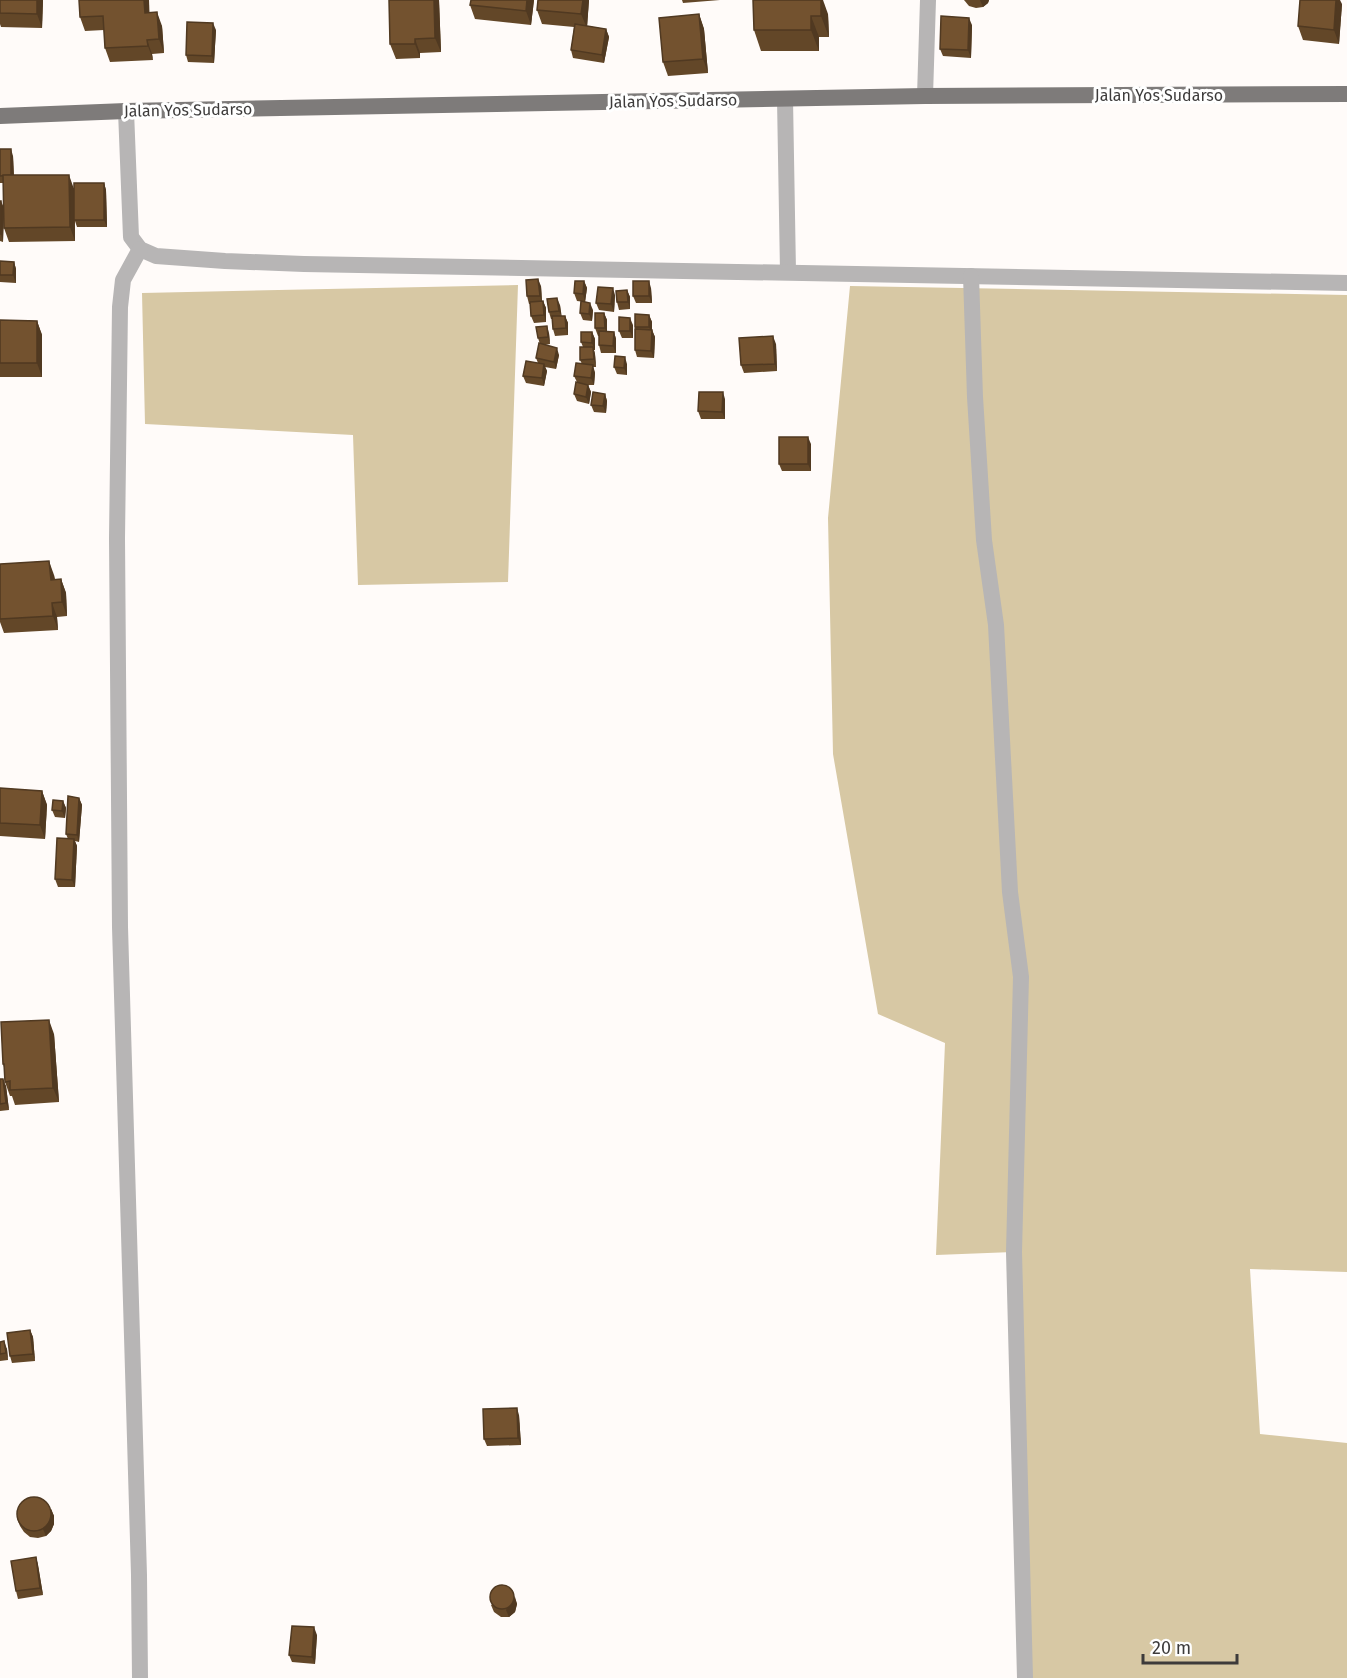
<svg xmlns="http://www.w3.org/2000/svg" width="1347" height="1678" viewBox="0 0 1347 1678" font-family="'Fira Sans',sans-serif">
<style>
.green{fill:#d7c8a4}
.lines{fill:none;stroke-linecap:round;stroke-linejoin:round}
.minor{stroke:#b7b5b5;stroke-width:16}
.primary{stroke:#7e7b7a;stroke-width:16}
.wall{fill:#634728}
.shaded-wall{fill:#503921}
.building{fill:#73522f;stroke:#503921;stroke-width:1.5}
.labels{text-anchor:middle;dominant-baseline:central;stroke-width:6;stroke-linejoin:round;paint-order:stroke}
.street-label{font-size:16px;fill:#3d3b3b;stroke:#fff}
</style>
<rect width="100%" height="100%" fill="#fffbf9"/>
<g class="green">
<path d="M 518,285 L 508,582 L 358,585 L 353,435 L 145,424 L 142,293 Z"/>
<path d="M 850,286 L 1347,295 L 1347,1272 L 1250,1269 L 1260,1434 L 1347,1443 L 1347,1678 L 1022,1678 L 1013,1252 L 936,1255 L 945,1043 L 878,1014 L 833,754 L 828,518 Z"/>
</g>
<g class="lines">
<g class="minor">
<path d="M 925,96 L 928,0"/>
<path d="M 785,99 L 788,272"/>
<path d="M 126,111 L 131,237 L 140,249 L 156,256 L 225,261 L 304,264 L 1347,283"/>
<path d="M 971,276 L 975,397 L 984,540 L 996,625 L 1010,892 L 1021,977 L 1014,1252 L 1025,1678"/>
<path d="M 140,1678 L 139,1575 L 120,927 L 117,538 L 120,307 L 123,280 L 140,249"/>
</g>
<path class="primary" d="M 0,116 L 126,111 L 925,96 L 1347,94"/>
</g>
<g class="wall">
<path d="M 0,0 L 43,0 L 42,28 L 1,27 L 0,24 Z"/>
<path d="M 149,0 L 149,13 L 162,26 L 164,53 L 152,54 L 153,60 L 110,62 L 105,48 L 104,30 L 85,31 L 80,17 Z"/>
<path d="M 389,0 L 439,0 L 441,52 L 420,53 L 420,58 L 396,59 L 390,44 Z"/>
<path d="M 534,0 L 531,25 L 475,19 L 470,5 Z"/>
<path d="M 538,0 L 589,0 L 587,26 L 606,29 L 609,37 L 604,63 L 573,58 L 571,50 L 574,27 L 542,24 L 537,10 Z"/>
<path d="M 682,0 L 720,0 L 683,3 Z"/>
<path d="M 753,0 L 828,14 L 829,37 L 819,37 L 819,51 L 761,51 L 754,30 Z"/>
<path d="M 964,0 L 989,0 L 988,3 L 983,7 L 976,8 L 969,6 Z"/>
<path d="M 1342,4 L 1339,44 L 1303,40 L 1298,26 Z"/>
<path d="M 699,14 L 704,29 L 708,73 L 668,76 L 663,62 Z"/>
<path d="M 972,25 L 971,58 L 943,56 L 940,49 Z"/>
<path d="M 216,30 L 214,63 L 188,62 L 186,55 Z"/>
<path d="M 0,149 L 13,156 L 14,175 L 74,188 L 104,183 L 106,190 L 107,227 L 77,227 L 75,221 L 75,241 L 9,242 L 4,228 L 4,209 L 3,242 L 0,241 L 0,201 L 4,208 L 4,183 L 0,183 Z"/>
<path d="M 0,261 L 14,262 L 16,269 L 16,283 L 0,282 Z"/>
<path d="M 584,281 L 587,288 L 585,302 L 577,301 L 574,293 Z"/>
<path d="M 541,286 L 542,301 L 543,301 L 546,308 L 546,322 L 534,323 L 531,316 L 530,304 L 529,304 L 527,296 Z"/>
<path d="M 651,288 L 652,303 L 636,303 L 633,296 Z"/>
<path d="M 627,290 L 630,297 L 630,309 L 619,310 L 617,302 Z"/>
<path d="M 615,295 L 614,312 L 599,310 L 596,303 Z"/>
<path d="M 560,305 L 561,316 L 565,316 L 568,323 L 568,335 L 555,336 L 553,329 L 553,319 L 551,319 L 549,312 Z"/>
<path d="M 593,310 L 592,321 L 583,320 L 580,313 Z"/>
<path d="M 604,313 L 607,320 L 607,332 L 614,332 L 616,339 L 616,353 L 601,353 L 599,345 L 599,336 L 598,336 L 595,328 Z"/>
<path d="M 649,315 L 652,322 L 652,330 L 655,337 L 654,358 L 637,357 L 635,350 L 635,327 Z"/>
<path d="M 0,320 L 37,321 L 42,335 L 42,377 L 0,377 Z"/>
<path d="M 633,325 L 633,338 L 622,338 L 619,331 Z"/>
<path d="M 592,332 L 595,339 L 595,350 L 594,350 L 595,354 L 596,367 L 593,367 L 595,373 L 594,385 L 588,385 L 591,392 L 589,404 L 577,401 L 574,394 L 577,382 L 574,376 L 582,364 L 580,360 L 583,347 L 581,342 Z"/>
<path d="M 549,333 L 550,344 L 544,345 L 559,355 L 556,369 L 545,367 L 547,371 L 544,386 L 526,383 L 523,376 L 538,363 L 536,358 L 540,344 L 538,338 Z"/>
<path d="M 776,344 L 777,371 L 744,373 L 741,365 Z"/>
<path d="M 627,364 L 627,375 L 617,374 L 614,367 Z"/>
<path d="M 605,394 L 607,401 L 606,413 L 594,412 L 591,405 Z"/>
<path d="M 725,399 L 725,419 L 701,419 L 698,411 Z"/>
<path d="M 811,444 L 811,471 L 782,471 L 779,464 Z"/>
<path d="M 0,564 L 54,575 L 55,579 L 61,579 L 66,593 L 67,616 L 57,617 L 58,630 L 4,633 L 0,622 Z"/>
<path d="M 0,788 L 42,791 L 47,805 L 45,839 L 0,836 Z"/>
<path d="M 79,798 L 82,805 L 79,842 L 75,841 L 77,846 L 75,887 L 58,887 L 55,879 L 68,839 L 66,834 Z"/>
<path d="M 63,801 L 66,808 L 65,818 L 55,817 L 52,810 Z"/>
<path d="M 54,1034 L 59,1102 L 15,1105 L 12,1096 L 10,1096 L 5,1082 L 5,1070 L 3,1064 Z"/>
<path d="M 0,1079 L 6,1086 L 9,1110 L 0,1111 Z"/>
<path d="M 30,1330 L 33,1337 L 35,1361 L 12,1363 L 10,1356 Z"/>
<path d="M 0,1342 L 7,1349 L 8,1360 L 0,1361 Z"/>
<path d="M 519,1415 L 521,1445 L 487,1446 L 484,1439 Z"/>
<path d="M 51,1509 L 54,1516 L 54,1524 L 51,1531 L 46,1536 L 38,1538 L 30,1537 L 24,1532 L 20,1526 L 17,1518 Z"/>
<path d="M 36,1557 L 38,1565 L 43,1595 L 18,1599 L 16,1591 Z"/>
<path d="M 512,1590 L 517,1604 L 515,1612 L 509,1617 L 501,1617 L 494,1612 L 491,1605 Z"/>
<path d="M 317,1635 L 315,1664 L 292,1662 L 289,1655 Z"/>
</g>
<g class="shaded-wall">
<path d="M 37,0 L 43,0 L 42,28 L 37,14 Z"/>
<path d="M 144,0 L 149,0 L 150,27 L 145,13 Z"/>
<path d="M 434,0 L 439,0 L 441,52 L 435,38 Z"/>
<path d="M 527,0 L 534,0 L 531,25 L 526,11 Z"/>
<path d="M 583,0 L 589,0 L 587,28 L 581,14 Z"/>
<path d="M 821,0 L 823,0 L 828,14 L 829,37 L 821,16 Z"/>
<path d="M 980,0 L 989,0 L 988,3 L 983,7 Z"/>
<path d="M 1336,0 L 1340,0 L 1342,4 L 1339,44 L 1334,30 Z"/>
<path d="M 157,12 L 162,26 L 164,53 L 159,39 Z"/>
<path d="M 699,14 L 704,29 L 708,73 L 703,59 Z"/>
<path d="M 811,16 L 819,37 L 819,51 L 811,30 Z"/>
<path d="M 969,18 L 972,25 L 971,58 L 968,50 Z"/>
<path d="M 213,23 L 216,30 L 214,63 L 212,56 Z"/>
<path d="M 606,29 L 609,37 L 604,63 L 602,55 Z"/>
<path d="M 415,39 L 420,53 L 420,58 L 415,44 Z"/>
<path d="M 147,40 L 152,54 L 153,60 L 148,46 Z"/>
<path d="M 11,149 L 13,156 L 14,183 L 11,176 Z"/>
<path d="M 69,175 L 74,189 L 75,241 L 70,227 Z"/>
<path d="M 104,183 L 106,190 L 107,227 L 104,220 Z"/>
<path d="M 1,201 L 4,208 L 3,242 L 1,234 Z"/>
<path d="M 14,262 L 16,269 L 16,283 L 13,275 Z"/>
<path d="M 538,279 L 541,286 L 542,303 L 540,296 Z"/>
<path d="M 584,281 L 587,288 L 585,302 L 583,294 Z"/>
<path d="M 649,281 L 651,288 L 652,303 L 649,296 Z"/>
<path d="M 613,288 L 615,295 L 614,312 L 611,304 Z"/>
<path d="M 627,290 L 630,297 L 630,309 L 628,302 Z"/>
<path d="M 557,298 L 560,305 L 562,318 L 559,311 Z"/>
<path d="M 543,301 L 546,308 L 546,322 L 544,315 Z"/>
<path d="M 590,303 L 593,310 L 592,321 L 589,314 Z"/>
<path d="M 604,313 L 607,320 L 607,335 L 605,328 Z"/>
<path d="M 649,315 L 652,322 L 652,334 L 649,327 Z"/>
<path d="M 565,316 L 568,323 L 568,335 L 566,328 Z"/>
<path d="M 630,318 L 633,325 L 633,338 L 630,331 Z"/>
<path d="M 37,321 L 42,335 L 42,377 L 37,363 Z"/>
<path d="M 547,326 L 549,333 L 550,344 L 548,337 Z"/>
<path d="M 652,330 L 655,337 L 654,358 L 651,351 Z"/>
<path d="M 592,332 L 595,339 L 595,350 L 592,343 Z"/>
<path d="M 614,332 L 616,339 L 616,353 L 613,346 Z"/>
<path d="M 773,336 L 776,344 L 777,371 L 775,364 Z"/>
<path d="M 593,347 L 595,354 L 596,367 L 594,359 Z"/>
<path d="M 557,348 L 559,355 L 556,369 L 554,362 Z"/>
<path d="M 625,357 L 627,364 L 627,375 L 624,368 Z"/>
<path d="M 544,364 L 547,371 L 544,386 L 542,378 Z"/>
<path d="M 593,365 L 595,373 L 594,385 L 591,378 Z"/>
<path d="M 588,385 L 591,392 L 589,404 L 586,397 Z"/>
<path d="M 723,392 L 725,399 L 725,419 L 722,412 Z"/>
<path d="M 605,394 L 607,401 L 606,413 L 603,406 Z"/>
<path d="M 808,437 L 811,444 L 811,471 L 808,464 Z"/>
<path d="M 49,561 L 54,575 L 56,594 L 51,580 Z"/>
<path d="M 61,579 L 66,593 L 67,616 L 62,602 Z"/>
<path d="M 52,603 L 57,617 L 58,630 L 53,616 Z"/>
<path d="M 42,791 L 47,805 L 45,839 L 40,825 Z"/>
<path d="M 79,798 L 82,805 L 79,842 L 77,835 Z"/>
<path d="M 63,801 L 66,808 L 65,818 L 62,811 Z"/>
<path d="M 74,839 L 77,846 L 75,887 L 72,880 Z"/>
<path d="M 49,1020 L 54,1034 L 59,1102 L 53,1088 Z"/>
<path d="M 3,1079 L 6,1086 L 9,1110 L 6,1103 Z"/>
<path d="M 30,1330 L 33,1337 L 35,1361 L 33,1354 Z"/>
<path d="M 4,1341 L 7,1349 L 8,1360 L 6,1353 Z"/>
<path d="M 517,1408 L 519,1415 L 521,1445 L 518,1438 Z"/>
<path d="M 51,1509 L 54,1516 L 54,1524 L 51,1531 L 46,1536 L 43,1529 Z"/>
<path d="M 36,1557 L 38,1565 L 43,1595 L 40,1588 Z"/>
<path d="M 515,1597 L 517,1604 L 515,1612 L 509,1617 L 506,1610 Z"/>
<path d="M 314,1627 L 317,1635 L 315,1664 L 312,1657 Z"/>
</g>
<g class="building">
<path d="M 0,0 L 37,0 L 37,14 L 0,13 Z"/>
<path d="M 79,0 L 144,0 L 145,13 L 157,12 L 159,39 L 147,40 L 148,46 L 105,48 L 103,16 L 80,17 Z"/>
<path d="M 389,0 L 434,0 L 435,38 L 415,39 L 415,44 L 390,44 Z"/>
<path d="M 471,0 L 527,0 L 526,11 L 470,5 Z"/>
<path d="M 538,0 L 583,0 L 581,14 L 537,10 Z"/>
<path d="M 753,0 L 821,0 L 821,16 L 811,16 L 811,30 L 754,30 Z"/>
<path d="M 1300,0 L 1336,0 L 1334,30 L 1298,26 Z"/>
<path d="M 699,14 L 703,59 L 663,62 L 659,18 Z"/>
<path d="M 941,16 L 969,18 L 968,50 L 940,49 Z"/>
<path d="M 187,22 L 213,23 L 212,56 L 186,55 Z"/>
<path d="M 575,24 L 606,29 L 602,55 L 571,50 Z"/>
<path d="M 0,149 L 11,149 L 11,175 L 0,176 Z"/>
<path d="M 3,175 L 69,175 L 70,227 L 4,228 Z"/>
<rect x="74" y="183" width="30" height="37"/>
<rect x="0" y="201" width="1" height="33"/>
<path d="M 0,261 L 14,262 L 13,275 L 0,275 Z"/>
<path d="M 538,279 L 540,296 L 527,296 L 526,280 Z"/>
<path d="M 575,281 L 584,281 L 583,294 L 574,293 Z"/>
<rect x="633" y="281" width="16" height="15"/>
<path d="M 598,287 L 613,288 L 611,304 L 596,303 Z"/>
<path d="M 627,290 L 628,302 L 617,302 L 616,291 Z"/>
<path d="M 557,298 L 559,311 L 549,312 L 547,299 Z"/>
<path d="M 543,301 L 544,315 L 531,316 L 530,302 Z"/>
<path d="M 581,301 L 590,303 L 589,314 L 580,313 Z"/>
<path d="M 595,313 L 604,313 L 605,328 L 595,328 Z"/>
<path d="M 635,314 L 649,315 L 649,327 L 635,327 Z"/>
<path d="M 552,316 L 565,316 L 566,328 L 553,329 Z"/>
<path d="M 619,317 L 630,318 L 630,331 L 619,331 Z"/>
<path d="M 0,320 L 37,321 L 37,363 L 0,363 Z"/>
<path d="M 547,326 L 548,337 L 538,338 L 536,327 Z"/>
<path d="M 635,329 L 652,330 L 651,351 L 635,350 Z"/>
<path d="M 599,331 L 614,332 L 613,346 L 599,345 Z"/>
<path d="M 581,332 L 592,332 L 592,343 L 581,342 Z"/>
<path d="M 773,336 L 775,364 L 741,365 L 739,338 Z"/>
<path d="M 539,343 L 557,348 L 554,362 L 536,358 Z"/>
<path d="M 580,347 L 593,347 L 594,359 L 580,360 Z"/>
<path d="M 615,356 L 625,357 L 624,368 L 614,367 Z"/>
<path d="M 526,361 L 544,364 L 542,378 L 523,376 Z"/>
<path d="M 576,363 L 593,365 L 591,378 L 574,376 Z"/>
<path d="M 576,382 L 588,385 L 586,397 L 574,394 Z"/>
<path d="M 593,392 L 605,394 L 603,406 L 591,405 Z"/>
<path d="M 699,392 L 723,392 L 722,412 L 698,411 Z"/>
<rect x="779" y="437" width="29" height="27"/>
<path d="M 49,561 L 51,580 L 61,579 L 62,602 L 52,603 L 53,616 L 0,619 L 0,564 Z"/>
<path d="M 0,788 L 42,791 L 40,825 L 0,823 Z"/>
<path d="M 68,796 L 79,798 L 77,835 L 66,834 Z"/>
<path d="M 53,800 L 63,801 L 62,811 L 52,810 Z"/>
<path d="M 57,838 L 74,839 L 72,880 L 55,879 Z"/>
<path d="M 49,1020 L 53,1088 L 10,1090 L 10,1081 L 5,1082 L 4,1064 L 3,1064 L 1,1022 Z"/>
<path d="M 0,1079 L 3,1079 L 6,1103 L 0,1104 Z"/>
<path d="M 30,1330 L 33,1354 L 10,1356 L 7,1333 Z"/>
<path d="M 4,1341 L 6,1353 L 0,1354 L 0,1342 Z"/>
<path d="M 517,1408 L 518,1438 L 484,1439 L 483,1409 Z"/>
<circle cx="34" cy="1514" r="17"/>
<path d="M 36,1557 L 40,1588 L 16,1591 L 11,1561 Z"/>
<circle cx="502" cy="1597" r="12"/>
<path d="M 292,1626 L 314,1627 L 312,1657 L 289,1655 Z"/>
</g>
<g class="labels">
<g class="street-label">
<text x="1159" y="95">Jalan Yos Sudarso</text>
<text transform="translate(673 101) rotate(-1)">Jalan Yos Sudarso</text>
<text transform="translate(188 110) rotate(-1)">Jalan Yos Sudarso</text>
</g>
</g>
<path d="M1143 1654v9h94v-9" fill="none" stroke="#3d3b3b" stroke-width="3"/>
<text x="1152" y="1654" font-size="18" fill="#3d3b3b" stroke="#ffffff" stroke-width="4.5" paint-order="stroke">20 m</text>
</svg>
